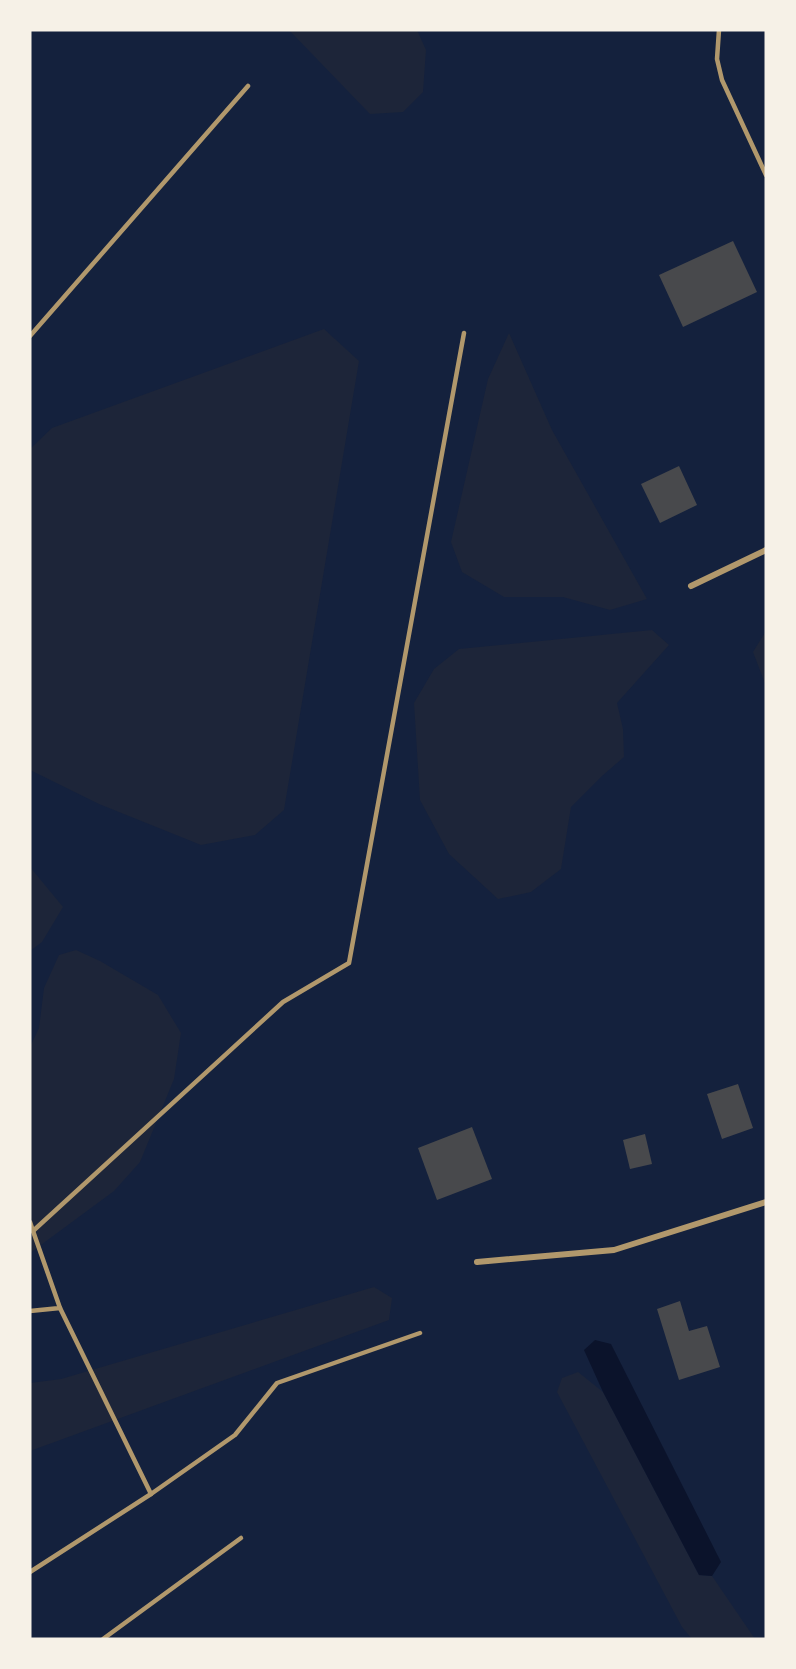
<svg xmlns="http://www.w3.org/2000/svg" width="796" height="1669" viewBox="0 0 796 1669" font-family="Merriweather,serif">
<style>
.green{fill:#1d2539}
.water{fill:#0b132b}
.building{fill:#48494c}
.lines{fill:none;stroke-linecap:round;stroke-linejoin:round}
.service{stroke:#b1986c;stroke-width:4.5}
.minor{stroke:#b1986c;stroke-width:6}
</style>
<rect width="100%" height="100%" fill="#14213d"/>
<g class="green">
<path d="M 289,30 L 417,30 L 426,50 L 423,92 L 403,112 L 370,114 Z"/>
<path d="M 324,329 L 359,361 L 284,810 L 255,835 L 201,845 L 99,804 L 30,770 L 30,449 L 52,428 Z"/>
<path d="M 509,333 L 552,430 L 647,599 L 610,610 L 563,597 L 504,597 L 462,572 L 451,542 L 488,379 Z"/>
<path d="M 652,630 L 669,645 L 617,703 L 623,729 L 624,757 L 602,776 L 571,807 L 561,869 L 531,892 L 498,899 L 449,854 L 420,800 L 414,703 L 434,669 L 459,649 Z"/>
<path d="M 766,631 L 766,686 L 753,652 Z"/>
<path d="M 30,867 L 63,907 L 42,942 L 30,951 Z"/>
<path d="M 76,950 L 100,961 L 158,995 L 181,1033 L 174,1079 L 140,1162 L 114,1191 L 30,1253 L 30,1047 L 39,1028 L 44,988 L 59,955 Z"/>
<path d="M 374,1287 L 392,1298 L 389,1320 L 30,1451 L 30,1383 L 61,1379 Z"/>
<path d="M 578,1372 L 603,1392 L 699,1575 L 712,1576 L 755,1639 L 692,1639 L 682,1627 L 557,1392 L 562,1378 Z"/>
</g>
<path class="water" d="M 595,1340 L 611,1344 L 721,1562 L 712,1576 L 699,1575 L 603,1392 L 584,1350 Z"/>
<g class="building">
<path d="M 733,241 L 757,292 L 683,327 L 659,275 Z"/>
<path d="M 679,466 L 697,505 L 660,523 L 641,484 Z"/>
<path d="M 738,1084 L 753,1128 L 722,1139 L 707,1094 Z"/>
<path d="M 472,1127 L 492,1179 L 437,1200 L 418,1148 Z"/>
<path d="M 645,1134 L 652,1164 L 630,1169 L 623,1140 Z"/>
<path d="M 680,1301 L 689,1331 L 707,1326 L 720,1367 L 679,1380 L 657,1309 Z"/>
</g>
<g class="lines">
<g class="service">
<path d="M 719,30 L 717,59 L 722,80 L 766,175"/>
<path d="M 30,336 L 248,86"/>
<path d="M 30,1222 L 33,1231 L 283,1002 L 349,963 L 464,333"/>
<path d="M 60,1308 L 151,1494 L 235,1435 L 277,1383 L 420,1333"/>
<path d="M 30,1311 L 60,1308 L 33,1231"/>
<path d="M 30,1572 L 151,1494"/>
<path d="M 103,1639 L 241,1538"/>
</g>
<g class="minor">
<path d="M 691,586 L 766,550"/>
<path d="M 477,1262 L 614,1250 L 766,1202"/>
</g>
</g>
<rect width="796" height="1669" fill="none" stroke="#f6f1e7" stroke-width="63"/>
</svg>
